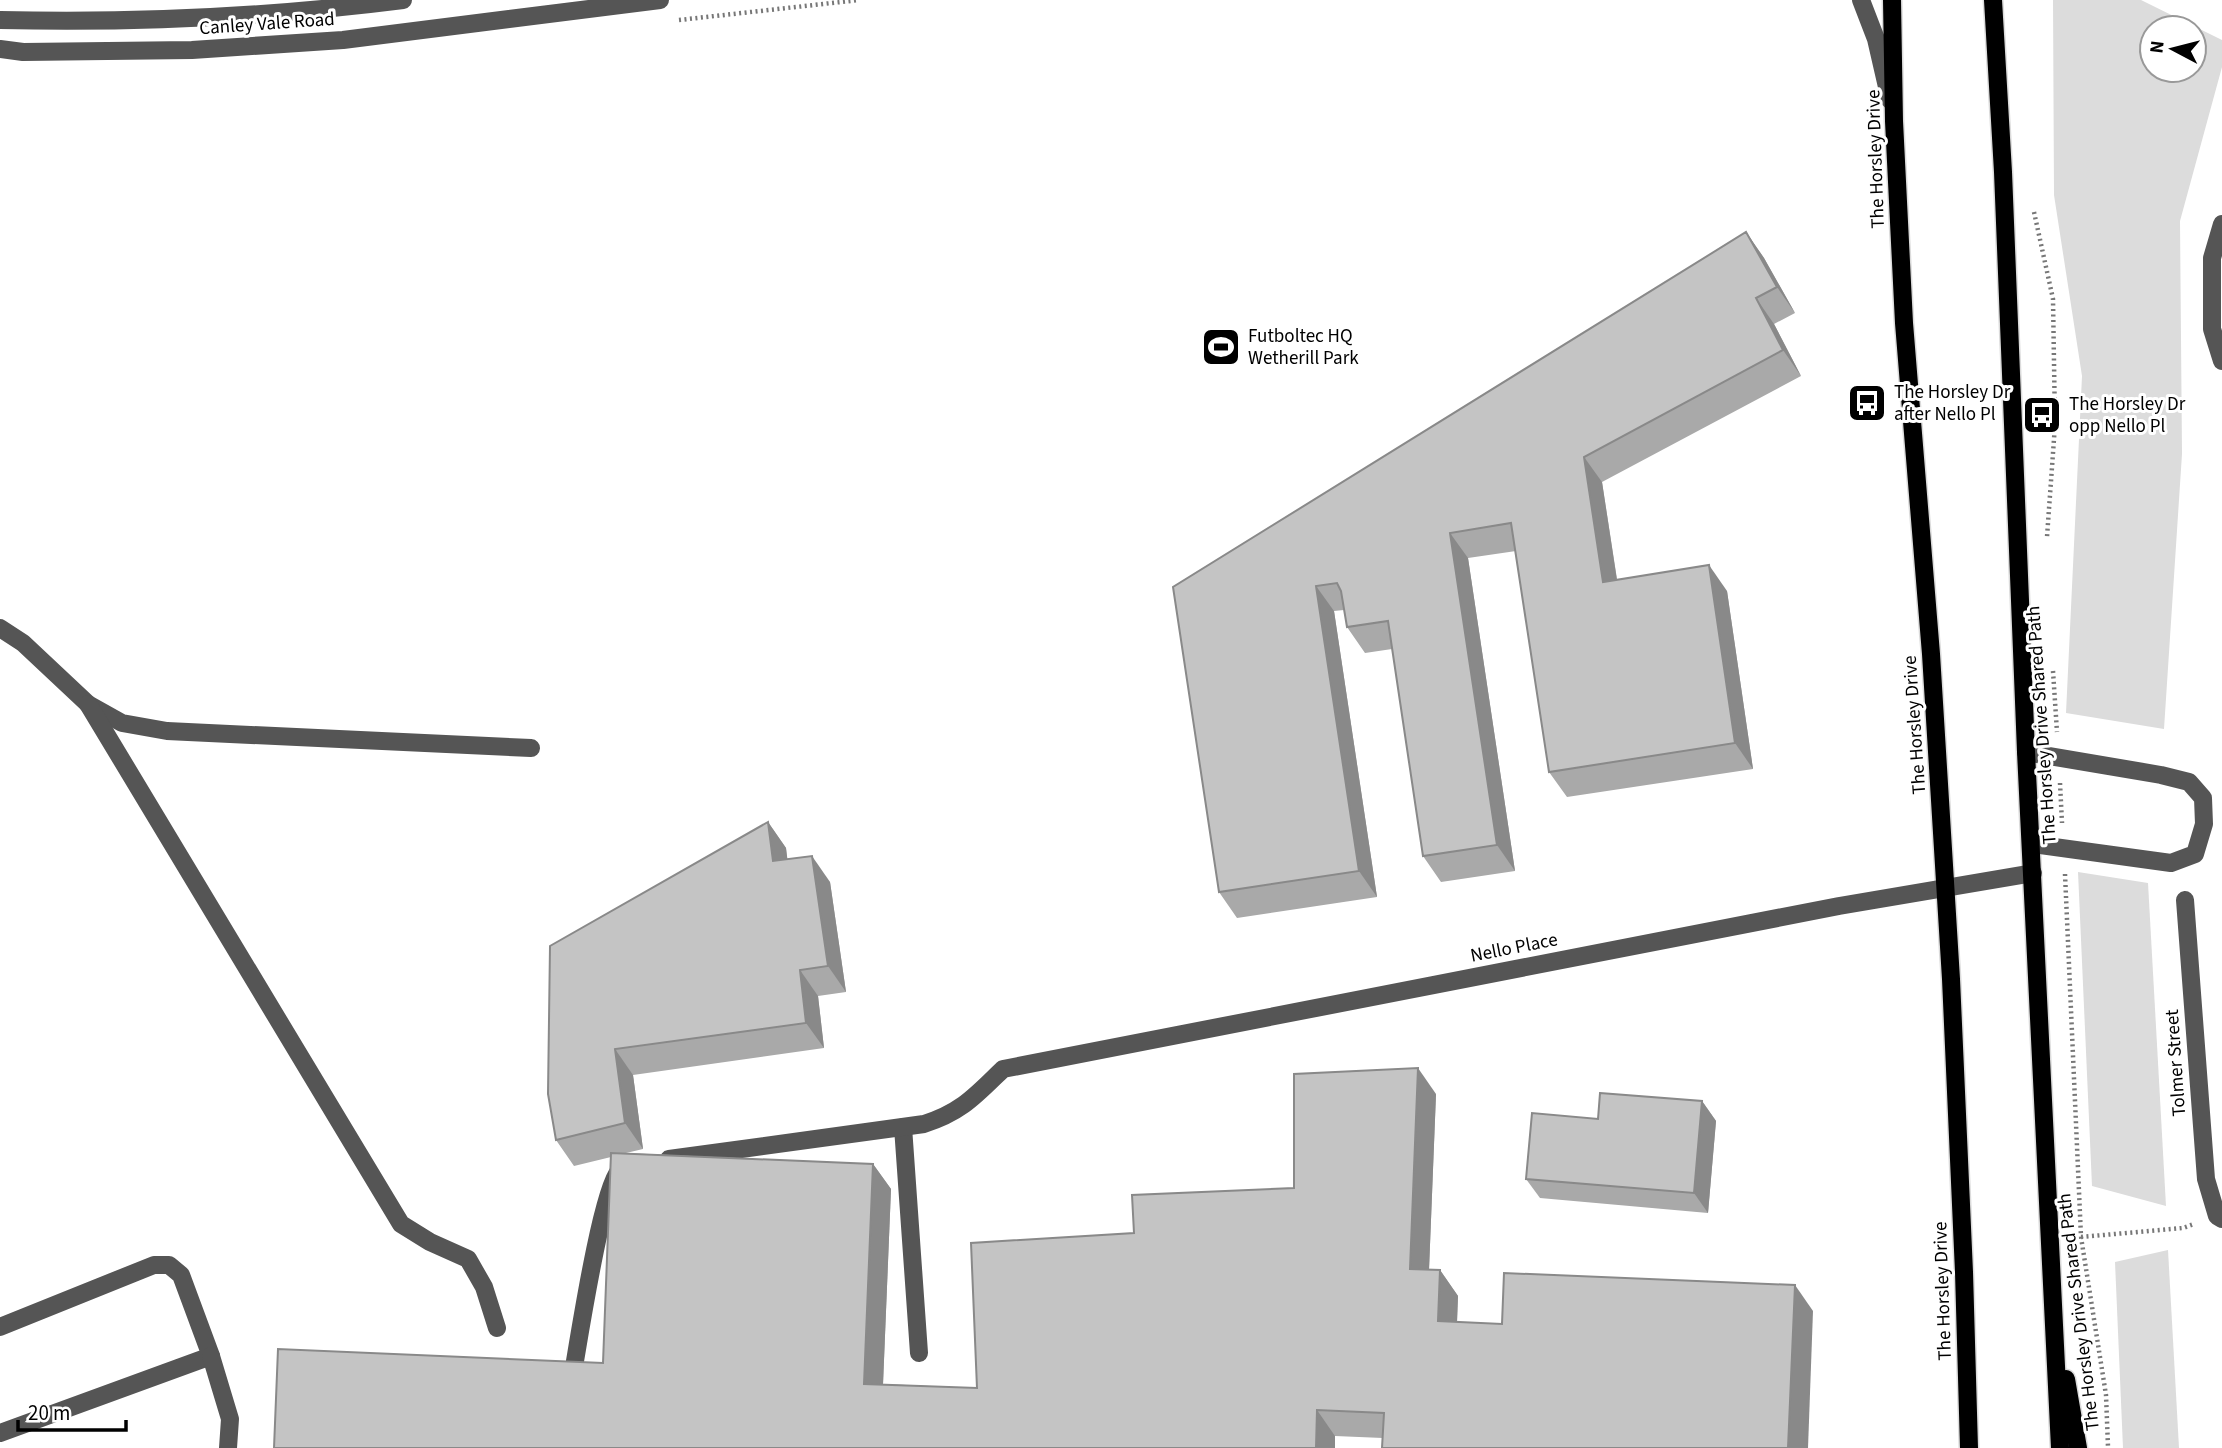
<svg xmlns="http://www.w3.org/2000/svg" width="2222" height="1448" viewBox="0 0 2222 1448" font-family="'Source Sans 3',sans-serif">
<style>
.green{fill:#dcdcdc;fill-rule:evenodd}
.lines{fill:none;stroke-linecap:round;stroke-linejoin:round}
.major-casing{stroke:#dbdbdb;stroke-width:21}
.path{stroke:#777;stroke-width:4.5;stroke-dasharray:2 3.5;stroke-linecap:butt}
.minor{stroke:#555;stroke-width:18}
.major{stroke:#000;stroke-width:18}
.wall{fill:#a9a9a9}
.shaded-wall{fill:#898989}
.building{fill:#c4c4c4;stroke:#898989;stroke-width:2}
.labels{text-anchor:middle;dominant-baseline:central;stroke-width:6;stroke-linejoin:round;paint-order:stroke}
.street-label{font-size:19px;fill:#000;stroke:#fff}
.poi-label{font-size:19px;fill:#000;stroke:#fff;text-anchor:start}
</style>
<rect width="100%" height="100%" fill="#fff"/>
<g class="green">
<path d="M 2053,0 L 2141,0 L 2222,40 L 2222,67 L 2180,221 L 2182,454 L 2164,729 L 2066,713 L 2082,376 L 2054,195 ZM 2194,28 L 2194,70 L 2152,70 L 2152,28 Z"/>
<path d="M 2078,872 L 2148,883 L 2166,1206 L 2092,1186 Z"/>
<path d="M 2168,1250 L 2179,1448 L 2123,1448 L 2115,1262 Z"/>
</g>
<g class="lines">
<defs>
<g id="major">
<path d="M 1892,0 L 1894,121 L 1904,323 L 1931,654 L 1951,979 L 1964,1272 L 1969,1448"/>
<path d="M 1993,0 L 2003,172 L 2026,752 L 2060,1448"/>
<path d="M 2066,1379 L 2078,1448"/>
</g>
</defs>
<use href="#major" class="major-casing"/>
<g class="path">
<path d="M 679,20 L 859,0"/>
<path d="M 2034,212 L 2053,299 L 2055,425 L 2047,537"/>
<path d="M 2053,671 L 2057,732"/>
<path d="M 2060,783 L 2062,823"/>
<path d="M 2065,874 L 2081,1237 L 2106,1395 L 2108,1447"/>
<path d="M 2081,1237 L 2183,1228 L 2194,1224"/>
</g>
<g class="minor">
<path d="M 1861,0 L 1876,39 L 1890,100"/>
<path d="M 0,20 C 134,23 270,17 403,0"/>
<path d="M 0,49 L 23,52 L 192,50 L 343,40 L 660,0"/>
<path d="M 2222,224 L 2212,258 L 2212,329 L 2222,361"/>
<path d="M 0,628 L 23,643 L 88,704 L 122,723 L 167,731 L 531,748"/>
<path d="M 88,704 L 401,1224 L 430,1242 L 468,1259 L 484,1287 L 497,1328"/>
<path d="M 2026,752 L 2161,775 L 2189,782 L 2203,798 L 2204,824 L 2195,854 L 2171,863 L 2032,844"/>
<path d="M 2185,900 L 2206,1179 L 2217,1216 L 2222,1219"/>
<path d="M 903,1127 L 919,1353"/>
<path d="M 669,1159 L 924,1124 C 962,1112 976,1095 1003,1069 L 1839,906 L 2033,873"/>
<path d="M 0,1327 L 154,1265 L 169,1265 L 181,1275 L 211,1356 L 0,1433"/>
<path d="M 211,1356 L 230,1419 L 228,1448"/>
<path d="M 574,1367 C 580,1332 602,1190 619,1171"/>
</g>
<use href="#major" class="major"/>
</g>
<g class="wall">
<path d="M 1746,232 L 1764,258 L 1795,313 L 1774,324 L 1801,376 L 1602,482 L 1617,579 L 1727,591 L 1753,769 L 1567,797 L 1549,772 L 1516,551 L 1468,558 L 1515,871 L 1441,882 L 1423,856 L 1392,649 L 1365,653 L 1347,627 L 1344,610 L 1334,611 L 1377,897 L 1237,918 L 1219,892 L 1173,587 Z"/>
<path d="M 768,822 L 786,848 L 787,859 L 830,882 L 846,992 L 818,996 L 824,1048 L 633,1075 L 643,1149 L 626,1153 L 873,1164 L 891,1189 L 883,1384 L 977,1388 L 1134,1233 L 1294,1188 L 1436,1094 L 1429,1270 L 1440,1270 L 1458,1296 L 1457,1322 L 1502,1324 L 1813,1311 L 1383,1438 L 1335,1436 L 603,1363 L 611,1157 L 574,1166 L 556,1140 L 548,1094 Z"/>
<path d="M 1702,1101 L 1716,1121 L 1708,1213 L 1540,1198 L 1526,1179 L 1598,1119 Z"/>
</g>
<g class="shaded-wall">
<path d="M 1746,232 L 1764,258 L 1795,313 L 1777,287 Z"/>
<path d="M 1756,298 L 1774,324 L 1801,376 L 1783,350 Z"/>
<path d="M 1584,457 L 1602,482 L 1621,607 L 1603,582 Z"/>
<path d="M 1450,533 L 1468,558 L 1515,871 L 1497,845 Z"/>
<path d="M 1709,565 L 1727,591 L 1753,769 L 1735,743 Z"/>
<path d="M 1316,586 L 1334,611 L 1377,897 L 1359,871 Z"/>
<path d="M 768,822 L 786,848 L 791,887 L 773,861 Z"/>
<path d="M 812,856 L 830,882 L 846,992 L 828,966 Z"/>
<path d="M 800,970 L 818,996 L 824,1048 L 806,1023 Z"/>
<path d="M 615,1049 L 633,1075 L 643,1149 L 625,1123 Z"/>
<path d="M 1418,1068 L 1436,1094 L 1428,1295 L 1410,1269 Z"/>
<path d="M 1702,1101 L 1716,1121 L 1708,1213 L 1694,1193 Z"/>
<path d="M 873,1164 L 891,1189 L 882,1409 L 864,1384 Z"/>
<path d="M 1440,1270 L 1458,1296 L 1456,1347 L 1438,1321 Z"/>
<path d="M 1795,1285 L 1813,1311 L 1808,1448 L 1788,1448 Z"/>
<path d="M 1317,1410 L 1335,1436 L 1335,1448 L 1316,1448 Z"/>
</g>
<g class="building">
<path d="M 1746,232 L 1777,287 L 1756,298 L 1783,350 L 1584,457 L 1603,582 L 1709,565 L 1735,743 L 1549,772 L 1511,523 L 1450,533 L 1497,845 L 1423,856 L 1388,621 L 1347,627 L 1341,591 L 1337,583 L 1316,586 L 1359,871 L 1219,892 L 1173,587 Z"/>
<path d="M 768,822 L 773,861 L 812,856 L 828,966 L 800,970 L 806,1023 L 615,1049 L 625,1123 L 556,1140 L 548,1094 L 550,946 Z"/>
<path d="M 1418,1068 L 1410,1269 L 1440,1270 L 1438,1321 L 1502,1324 L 1504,1273 L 1795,1285 L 1788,1448 L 1382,1448 L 1384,1413 L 1317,1410 L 1316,1448 L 274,1448 L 278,1349 L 603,1363 L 611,1153 L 873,1164 L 864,1384 L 977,1388 L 971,1243 L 1134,1233 L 1132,1195 L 1294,1188 L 1294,1074 Z"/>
<path d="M 1600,1093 L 1702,1101 L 1694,1193 L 1526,1179 L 1532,1113 L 1598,1119 Z"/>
</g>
<defs>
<symbol id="stadium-square" viewBox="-11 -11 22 22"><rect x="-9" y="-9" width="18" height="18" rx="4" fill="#000" stroke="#fff"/><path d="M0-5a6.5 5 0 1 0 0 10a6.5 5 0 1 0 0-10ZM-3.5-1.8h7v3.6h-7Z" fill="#fff"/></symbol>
<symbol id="bus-square" viewBox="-11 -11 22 22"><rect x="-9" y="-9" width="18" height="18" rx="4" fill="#000" stroke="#fff"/><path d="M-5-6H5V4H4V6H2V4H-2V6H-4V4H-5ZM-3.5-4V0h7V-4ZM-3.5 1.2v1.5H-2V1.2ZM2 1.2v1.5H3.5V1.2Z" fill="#fff"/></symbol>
</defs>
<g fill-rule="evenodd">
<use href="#stadium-square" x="1199" y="325" width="44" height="44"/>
<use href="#bus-square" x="1845" y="381" width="44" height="44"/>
<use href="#bus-square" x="2020" y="393" width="44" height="44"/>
</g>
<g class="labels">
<g class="street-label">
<text transform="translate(267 24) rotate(-4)">Canley Vale Road</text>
<text transform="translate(1876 159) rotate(-92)">The Horsley Drive</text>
<text transform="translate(1915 725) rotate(-94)">The Horsley Drive</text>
<text transform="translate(2042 725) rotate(-94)">The Horsley Drive Shared Path</text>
<text transform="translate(1514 948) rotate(-11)">Nello Place</text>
<text transform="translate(2176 1063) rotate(-94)">Tolmer Street</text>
<text transform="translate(1943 1291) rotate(-92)">The Horsley Drive</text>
<text transform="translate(2079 1312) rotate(-97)">The Horsley Drive Shared Path</text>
</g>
<g class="poi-label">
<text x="1248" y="336">Futboltec HQ<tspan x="1248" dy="22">Wetherill Park</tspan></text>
<text x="1894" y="392">The Horsley Dr<tspan x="1894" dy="22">after Nello Pl</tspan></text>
<text x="2069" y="404">The Horsley Dr<tspan x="2069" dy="22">opp Nello Pl</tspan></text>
</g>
</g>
<g transform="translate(2173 49) rotate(277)"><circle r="33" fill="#ffffff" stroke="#999999" stroke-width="2"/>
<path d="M0-5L12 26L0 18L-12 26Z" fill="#000000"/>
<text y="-10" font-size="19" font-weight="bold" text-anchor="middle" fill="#000000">N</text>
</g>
<path d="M18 1420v10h108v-10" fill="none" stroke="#000000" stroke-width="3.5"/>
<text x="28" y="1420" font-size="21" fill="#000000" stroke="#ffffff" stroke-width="5" paint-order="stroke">20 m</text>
</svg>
